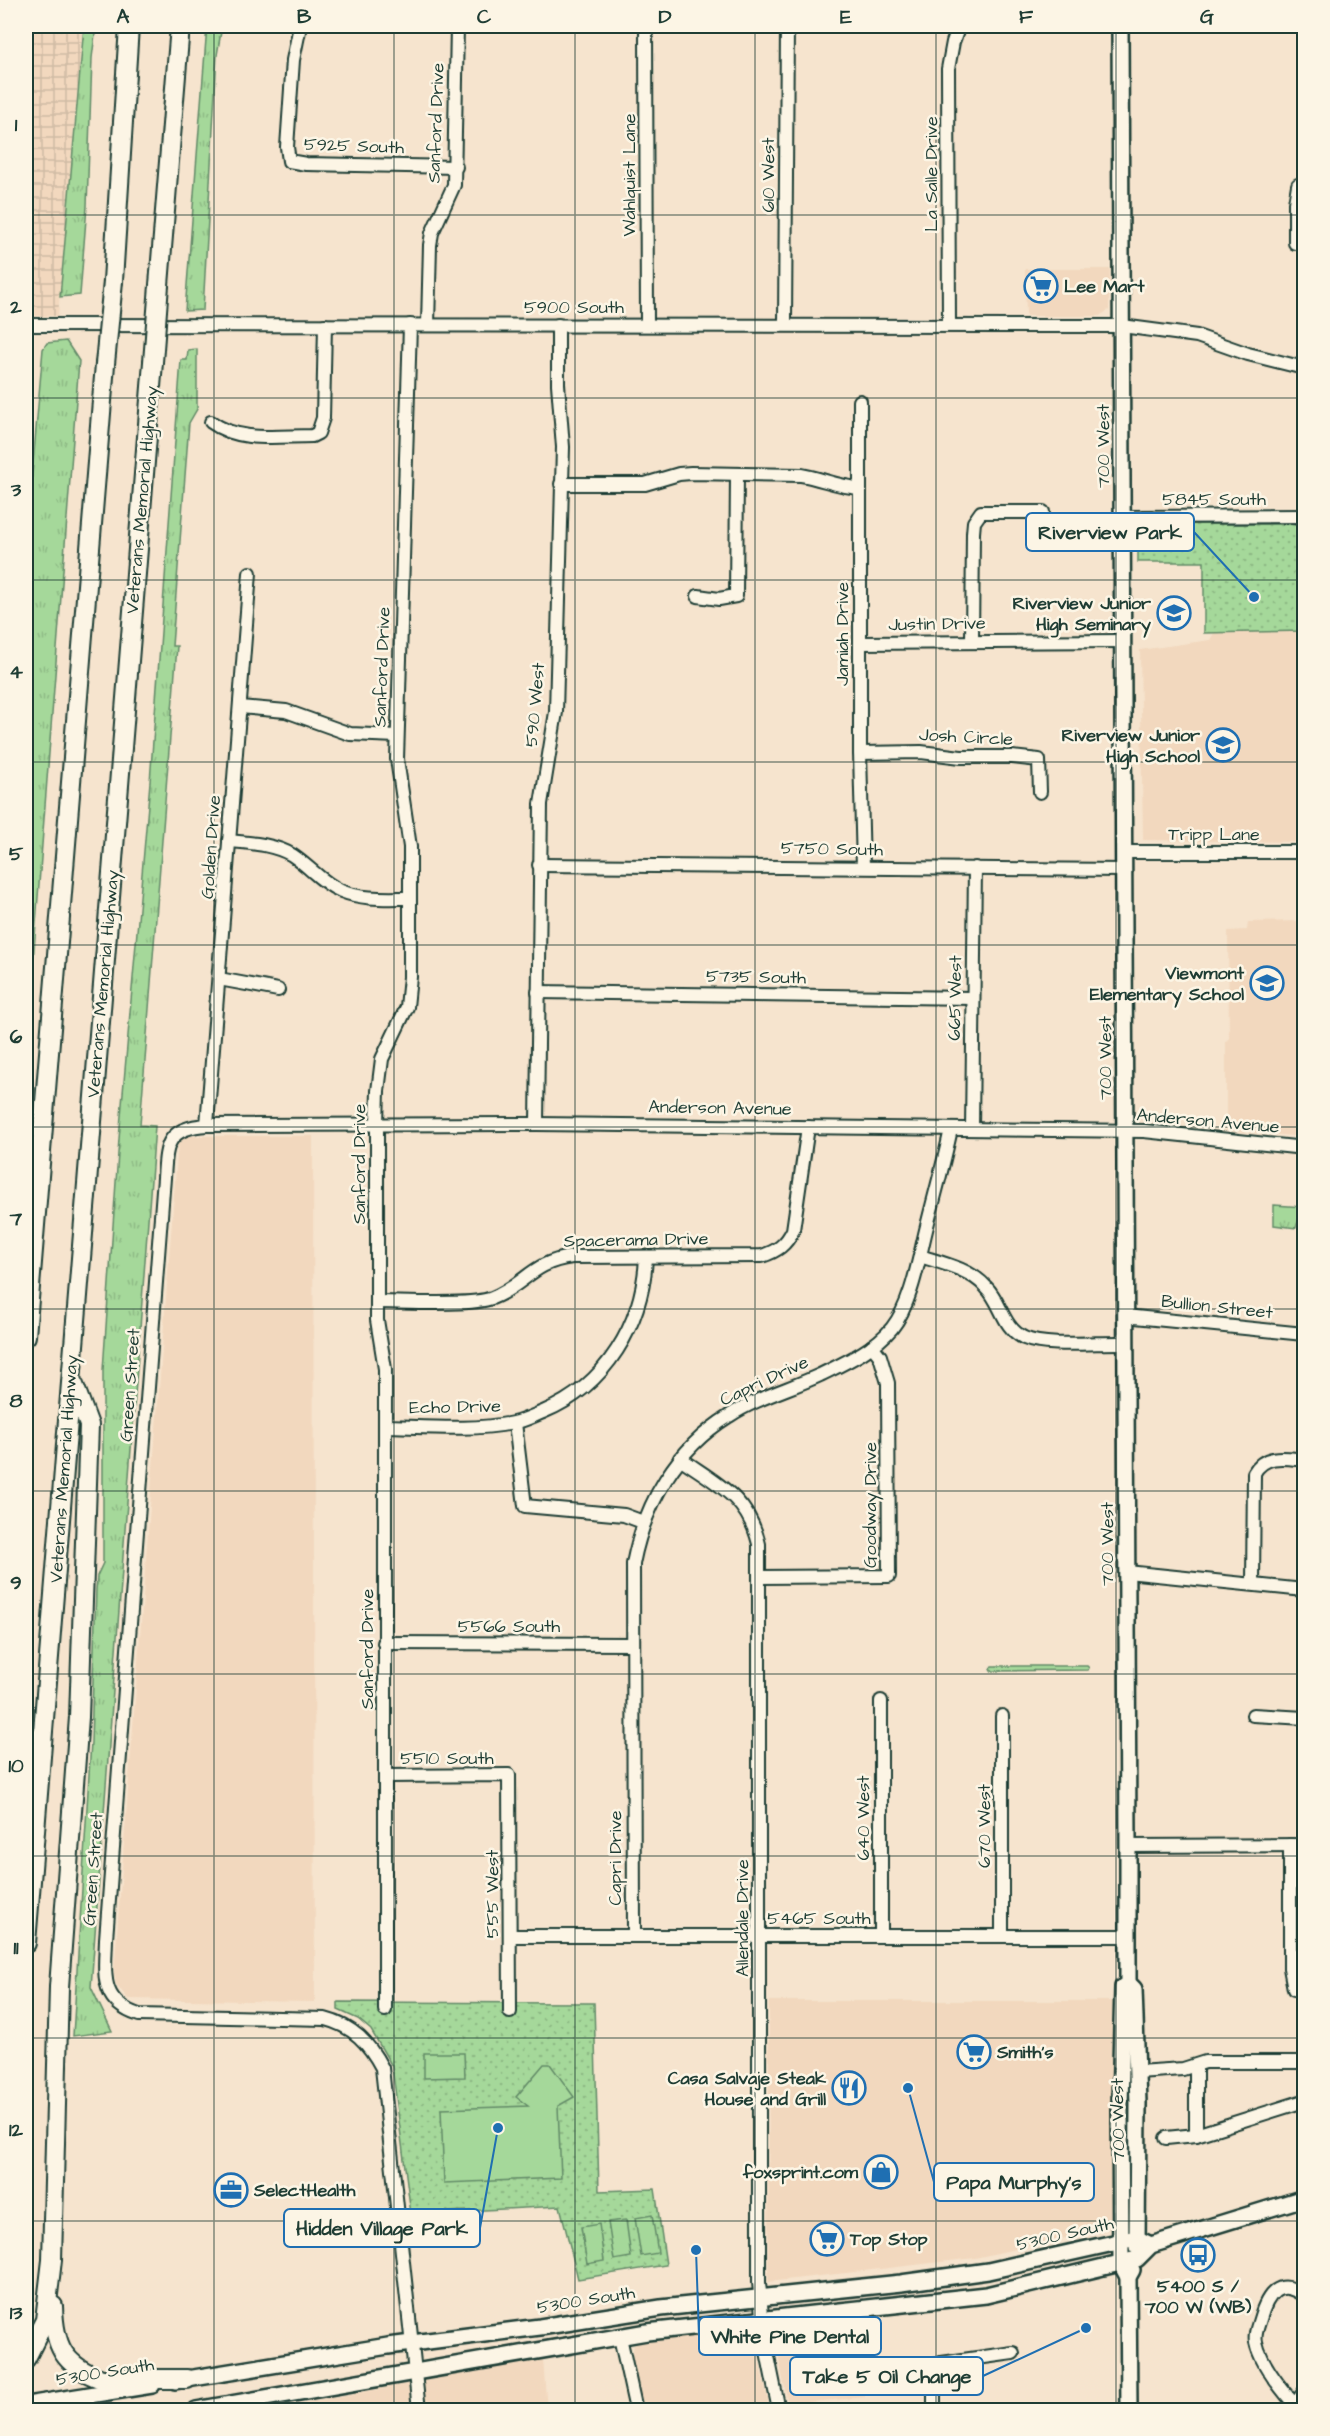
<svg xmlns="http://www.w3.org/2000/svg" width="1330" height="2436" viewBox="0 0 1330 2436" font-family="'Architects Daughter',sans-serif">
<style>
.built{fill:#f2d8be}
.industrial{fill:url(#industrial-grid)}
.grass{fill:url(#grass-tufts);stroke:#628a67;stroke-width:1.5}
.park{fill:url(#park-dots);stroke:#628a67;stroke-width:1.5}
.pitch{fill:#a5d89a;stroke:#628a67;stroke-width:1.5}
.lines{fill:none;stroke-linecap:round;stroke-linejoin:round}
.minor-casing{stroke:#1f3d34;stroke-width:16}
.major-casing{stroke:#1f3d34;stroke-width:20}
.highway-casing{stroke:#1f3d34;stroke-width:22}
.minor{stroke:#fcf5e5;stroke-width:12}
.major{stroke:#fcf5e5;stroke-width:15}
.highway{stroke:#fcf5e5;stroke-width:18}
.highway-bridge-casing{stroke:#1f3d34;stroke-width:22;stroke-linecap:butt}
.highway-bridge{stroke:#fcf5e5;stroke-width:18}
.grid{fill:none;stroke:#1f3d34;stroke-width:1.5;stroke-opacity:0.55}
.labels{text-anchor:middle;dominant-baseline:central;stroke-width:5;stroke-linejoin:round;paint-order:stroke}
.street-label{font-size:18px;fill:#1f3d34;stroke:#fcf5e5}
.poi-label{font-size:18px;font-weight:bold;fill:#1f3d34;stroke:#fcf5e5;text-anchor:end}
.leader{fill:none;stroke:#1f6fb2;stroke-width:2}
.callout-dot{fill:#1f6fb2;stroke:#fcf5e5;stroke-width:2}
.callout{fill:#fcf5e5;stroke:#1f6fb2;stroke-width:2}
.callout-label{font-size:20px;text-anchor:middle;font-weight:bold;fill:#1f3d34}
.neatline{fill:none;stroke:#1f3d34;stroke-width:2}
.grid-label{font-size:20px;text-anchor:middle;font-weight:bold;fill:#1f3d34}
</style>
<defs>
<pattern id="industrial-grid" width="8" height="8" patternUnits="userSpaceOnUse" patternTransform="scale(1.5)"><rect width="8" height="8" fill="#f2d8be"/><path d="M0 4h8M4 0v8" fill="none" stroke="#cfbaa4"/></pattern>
<pattern id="grass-tufts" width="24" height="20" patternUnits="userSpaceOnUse" patternTransform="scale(1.5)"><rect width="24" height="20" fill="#a5d89a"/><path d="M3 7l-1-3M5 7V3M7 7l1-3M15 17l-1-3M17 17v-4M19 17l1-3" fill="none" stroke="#8eba85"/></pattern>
<pattern id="park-dots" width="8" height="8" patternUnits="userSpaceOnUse" patternTransform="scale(1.5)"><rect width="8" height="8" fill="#a5d89a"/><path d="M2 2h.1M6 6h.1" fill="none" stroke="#8eba85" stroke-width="1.8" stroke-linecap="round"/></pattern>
</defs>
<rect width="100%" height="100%" fill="#f6e4ce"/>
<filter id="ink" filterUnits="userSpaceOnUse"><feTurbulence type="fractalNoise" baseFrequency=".0167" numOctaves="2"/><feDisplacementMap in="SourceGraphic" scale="12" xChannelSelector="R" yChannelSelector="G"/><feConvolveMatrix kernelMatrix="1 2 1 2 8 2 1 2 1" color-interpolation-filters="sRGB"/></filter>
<g filter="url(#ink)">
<g class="built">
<path d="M 1025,269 L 1110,269 L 1109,310 L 1099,316 L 1026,316 Z"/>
<path d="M 1304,631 L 1304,842 L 1143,840 L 1140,650 L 1210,640 L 1214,633 Z"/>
<path d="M 1304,921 L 1304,1137 L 1226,1130 L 1226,1041 L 1229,1038 L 1228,931 L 1247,930 L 1248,922 Z"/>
<path d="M 186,1136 L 313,1136 L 315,2002 L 128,1999 L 116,1984 L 114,1973 L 178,1143 Z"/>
<path d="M 769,2001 L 1117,2001 L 1116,2227 L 975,2258 L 768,2282 Z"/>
<path d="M 853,2320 L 865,2397 L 788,2404 L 775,2339 L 779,2329 L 786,2326 Z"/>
<path d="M 741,2330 L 749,2331 L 754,2338 L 770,2410 L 643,2410 L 632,2355 L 634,2345 L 646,2341 Z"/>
<path d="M 543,2359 L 547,2410 L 263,2410 L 407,2384 Z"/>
</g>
<path class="industrial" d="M 26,26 L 83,26 L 58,316 L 26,316 Z"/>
<g class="grass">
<path d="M 84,26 L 96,26 L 92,58 L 87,206 L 80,295 L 60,297 Z"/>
<path d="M 207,26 L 222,26 L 217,55 L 203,310 L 185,311 Z"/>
<path d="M 66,341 L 79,361 L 26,1054 L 26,544 L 43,349 L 47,343 Z"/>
<path d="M 197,349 L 197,409 L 189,423 L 172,646 L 177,646 L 140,1125 L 155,1126 L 91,1987 L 112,2031 L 73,2036 L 91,1742 L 96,1590 L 97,1576 L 103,1563 L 103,1370 L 119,1139 L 150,782 L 181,360 L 187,360 L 188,350 Z"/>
<path d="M 1274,1205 L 1303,1207 L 1302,1217 L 1299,1218 L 1296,1228 L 1274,1225 Z"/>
<path d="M 992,1666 L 1087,1666 L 1089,1668 L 1088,1670 L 991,1671 L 990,1669 Z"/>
</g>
<g class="park">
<path d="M 1141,524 L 1304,524 L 1304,631 L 1204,633 L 1204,562 L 1138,562 L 1138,526 Z"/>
<path d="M 338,2002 L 594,2003 L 599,2191 L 655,2189 L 666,2265 L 578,2279 L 560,2206 L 411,2214 L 392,2066 L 371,2030 L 358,2019 L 338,2010 Z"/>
</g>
<g class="pitch">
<path d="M 424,2053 L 464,2053 L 465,2077 L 424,2078 Z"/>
<path d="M 544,2064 L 550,2064 L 574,2097 L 558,2106 L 561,2178 L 444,2183 L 441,2109 L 528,2106 L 516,2097 Z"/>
<path d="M 652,2215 L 658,2253 L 641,2256 L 635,2218 Z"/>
<path d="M 626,2220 L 631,2257 L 614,2260 L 608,2222 Z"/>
<path d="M 599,2224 L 604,2261 L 587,2264 L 581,2227 Z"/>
</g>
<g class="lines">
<defs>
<g id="minor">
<path d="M 300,26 L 293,60 L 287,147 L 289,161 L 306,164 L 456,167"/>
<path d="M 646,26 L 647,324"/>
<path d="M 1295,243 L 1295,203 L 1298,185 L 1304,185"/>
<path d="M 785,324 L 787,26"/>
<path d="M 949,324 L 948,69 L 953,42 L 959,26"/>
<path d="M 26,325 L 1122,326 L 1197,336 L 1248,354 L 1304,368"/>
<path d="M 428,325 L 430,245 L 432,233 L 454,185 L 457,26"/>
<path d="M 860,401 L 860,753 L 863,867"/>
<path d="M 211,422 C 240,443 277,436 312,436 L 318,433 L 323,418 L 325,325"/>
<path d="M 561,484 L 645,484 L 679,474 L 691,473 L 801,475 C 821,478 838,487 860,488"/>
<path d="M 1123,517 L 1304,516"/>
<path d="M 698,596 L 719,599 L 736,596 L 737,474"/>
<path d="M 972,642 L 973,533 L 974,522 L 981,512 L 1043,512"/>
<path d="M 860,643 L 1123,641"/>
<path d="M 240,707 L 286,711 L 350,734 L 397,736"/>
<path d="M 860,753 L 921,752 L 961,757 L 1012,757 L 1039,760 L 1040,792"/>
<path d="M 229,841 C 250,843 274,844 292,855 C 309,866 322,883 341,891 C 363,900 387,898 410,898"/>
<path d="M 1124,852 L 1304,852"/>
<path d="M 539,865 L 1124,870"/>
<path d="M 219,979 L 278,990"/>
<path d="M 538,992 L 973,998"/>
<path d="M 537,1124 L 541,804 L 556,712 L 563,447 L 558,384 L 558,325"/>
<path d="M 207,1125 L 250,573"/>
<path d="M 972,1129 L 975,868"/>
<path d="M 920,1256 C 942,1263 970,1269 986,1287 C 1002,1303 1002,1327 1024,1338 C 1047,1348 1098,1342 1125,1343"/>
<path d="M 377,1302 C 403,1302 471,1306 492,1298 C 525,1285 532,1262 572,1257 L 762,1256 C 777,1251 786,1245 793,1230 L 808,1127"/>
<path d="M 1125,1316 L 1304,1334"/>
<path d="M 515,1423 L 525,1506 L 624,1515 L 643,1522"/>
<path d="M 385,1426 C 427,1427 472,1431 513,1423 C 523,1421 533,1416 543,1412 C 606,1386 643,1324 646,1257"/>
<path d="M 680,1458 C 717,1484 748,1497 759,1544 L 759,2282 L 764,2337 L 779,2410"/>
<path d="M 1127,1572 L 1304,1590"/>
<path d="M 760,1577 L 889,1576 L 888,1383 L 880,1356 L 872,1346"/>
<path d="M 1253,1584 L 1254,1473 C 1265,1453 1286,1458 1304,1460"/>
<path d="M 384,1643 L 633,1644"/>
<path d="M 881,1701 L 881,1936"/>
<path d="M 1253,1715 L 1304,1718"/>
<path d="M 1002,1716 L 1002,1936"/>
<path d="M 385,1776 L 509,1775 L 510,2012"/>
<path d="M 1290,1845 L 1290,1968 L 1294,1989 L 1304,1991"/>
<path d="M 1128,1846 L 1304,1845"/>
<path d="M 510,1936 L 1128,1936"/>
<path d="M 634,1936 L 633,1564 C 645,1503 676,1449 729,1416 C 756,1398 790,1389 820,1375 C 844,1363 874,1350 892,1328 C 912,1303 919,1257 927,1226 C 935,1194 944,1162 951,1129"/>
<path d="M 385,2010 L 385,1369 L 377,1320 L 377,1123 L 378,1091 L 382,1059 L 407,1007 L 410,977 L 410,847 L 397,759 L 410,325"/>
<path d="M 1137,2072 L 1183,2069 L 1205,2062 L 1304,2062"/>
<path d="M 1196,2135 L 1196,2066"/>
<path d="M 1166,2138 L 1196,2135 L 1304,2101"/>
<path d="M 1304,2296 C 1279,2276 1267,2295 1260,2319 C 1258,2326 1254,2334 1256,2342 C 1260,2362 1282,2390 1295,2405 L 1304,2392"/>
<path d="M 620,2337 L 636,2410"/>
<path d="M 934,2364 L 934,2410"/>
<path d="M 868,2369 L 934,2364 L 1013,2353"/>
<path d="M 419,2410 L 382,2068 C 369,2043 353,2026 325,2019 L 139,2015 C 99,2002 105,1974 106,1939 L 163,1190 C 167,1152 160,1128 207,1125 L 537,1124 L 1144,1131 L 1304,1148"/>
</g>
<g id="major">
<path d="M 1120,26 L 1128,1846 L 1128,1983 L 1123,1987 L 1120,2105 L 1121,2264 L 1128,2277"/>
<path d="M 1128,1983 L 1134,1989 L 1138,2103 L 1137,2247"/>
<path d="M 175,2381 L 388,2346 L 540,2327 L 661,2308 L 901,2283 L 988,2271 L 1136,2238 L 1151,2245"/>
<path d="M 27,2410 L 33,2404 L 152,2385"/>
<path d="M 196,2410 L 647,2332 L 986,2295 L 1137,2259 L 1151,2245 L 1304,2198"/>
<path d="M 1129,2410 L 1128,2277 L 1132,2270"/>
</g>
<g id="highway">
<path d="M 113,281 L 129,26"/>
<path d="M 159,285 L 180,26"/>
<path d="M 26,1336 L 105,364"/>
<path d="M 26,1943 L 153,362"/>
<path d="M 53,2306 C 54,2345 63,2366 102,2379 L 187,2379"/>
<path d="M 26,2358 L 45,2320 L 52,2260 L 59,1987 L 79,1717 L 89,1425 L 74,1385"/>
</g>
</defs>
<use href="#minor" class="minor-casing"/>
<use href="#major" class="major-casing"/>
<use href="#highway" class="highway-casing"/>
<use href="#minor" class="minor"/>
<use href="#major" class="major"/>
<use href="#highway" class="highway"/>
<defs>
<g id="highway-bridge">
<path d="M 153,362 L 159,285"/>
<path d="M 105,364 L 113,281"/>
</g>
</defs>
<use href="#highway-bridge" class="highway-bridge-casing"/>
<use href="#highway-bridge" class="highway-bridge"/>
</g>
</g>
<path class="grid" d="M 214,26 L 214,2410M 394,26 L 394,2410M 575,26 L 575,2410M 755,26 L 755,2410M 936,26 L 936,2410M 1116,26 L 1116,2410M 26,215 L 1304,215M 26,398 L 1304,398M 26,580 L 1304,580M 26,762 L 1304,762M 26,945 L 1304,945M 26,1127 L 1304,1127M 26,1309 L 1304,1309M 26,1491 L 1304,1491M 26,1674 L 1304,1674M 26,1856 L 1304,1856M 26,2038 L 1304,2038M 26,2221 L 1304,2221"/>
<defs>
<symbol id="supermarket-ring" viewBox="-11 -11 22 22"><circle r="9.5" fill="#fcf5e5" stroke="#1f6fb2" stroke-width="1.5"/><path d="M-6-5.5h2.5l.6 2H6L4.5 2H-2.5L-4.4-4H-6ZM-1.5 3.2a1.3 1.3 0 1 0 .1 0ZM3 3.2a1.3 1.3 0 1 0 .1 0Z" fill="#1f6fb2"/></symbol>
<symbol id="school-ring" viewBox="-11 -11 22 22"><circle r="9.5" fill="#fcf5e5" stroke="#1f6fb2" stroke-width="1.5"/><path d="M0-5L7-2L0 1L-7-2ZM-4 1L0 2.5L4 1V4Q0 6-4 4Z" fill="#1f6fb2"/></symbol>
<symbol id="restaurant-ring" viewBox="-11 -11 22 22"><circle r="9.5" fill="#fcf5e5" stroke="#1f6fb2" stroke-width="1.5"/><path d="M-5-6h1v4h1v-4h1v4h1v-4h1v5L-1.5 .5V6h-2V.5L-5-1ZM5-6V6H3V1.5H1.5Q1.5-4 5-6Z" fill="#1f6fb2"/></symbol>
<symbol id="shop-ring" viewBox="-11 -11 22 22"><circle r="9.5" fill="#fcf5e5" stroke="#1f6fb2" stroke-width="1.5"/><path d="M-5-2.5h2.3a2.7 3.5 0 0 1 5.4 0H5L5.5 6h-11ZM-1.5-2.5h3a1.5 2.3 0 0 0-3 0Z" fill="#1f6fb2"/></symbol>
<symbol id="office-ring" viewBox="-11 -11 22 22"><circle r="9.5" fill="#fcf5e5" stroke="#1f6fb2" stroke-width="1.5"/><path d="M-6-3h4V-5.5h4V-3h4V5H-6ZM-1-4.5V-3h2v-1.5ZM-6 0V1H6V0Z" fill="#1f6fb2"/></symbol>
<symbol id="bus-ring" viewBox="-11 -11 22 22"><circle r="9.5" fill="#fcf5e5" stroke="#1f6fb2" stroke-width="1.5"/><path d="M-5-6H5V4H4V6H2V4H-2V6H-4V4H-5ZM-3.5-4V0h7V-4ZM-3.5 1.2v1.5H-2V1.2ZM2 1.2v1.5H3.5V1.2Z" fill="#1f6fb2"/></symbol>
</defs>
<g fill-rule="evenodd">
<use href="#supermarket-ring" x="1022" y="267" width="38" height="38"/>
<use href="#school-ring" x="1155" y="594" width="38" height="38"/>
<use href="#school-ring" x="1204" y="726" width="38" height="38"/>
<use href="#school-ring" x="1248" y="964" width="38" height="38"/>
<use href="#supermarket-ring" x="955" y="2033" width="38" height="38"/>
<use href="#restaurant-ring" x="830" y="2069" width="38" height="38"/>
<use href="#shop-ring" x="862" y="2153" width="38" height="38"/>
<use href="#office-ring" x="212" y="2171" width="38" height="38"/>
<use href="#supermarket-ring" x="808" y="2220" width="38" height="38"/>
<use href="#bus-ring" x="1179" y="2236" width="38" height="38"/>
</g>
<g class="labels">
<g class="street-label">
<text transform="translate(436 123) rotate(-88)">Sanford Drive</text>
<text transform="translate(354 146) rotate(2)">5925 South</text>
<text transform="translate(931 174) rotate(-90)">La Salle Drive</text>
<text transform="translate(629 175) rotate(-90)">Wahlquist Lane</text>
<text transform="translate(768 175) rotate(-90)">610 West</text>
<text x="574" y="307">5900 South</text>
<text transform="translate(1103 446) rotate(-90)">700 West</text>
<text x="1214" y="499">5845 South</text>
<text transform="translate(142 500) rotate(-85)">Veterans Memorial Highway</text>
<text transform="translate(937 624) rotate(-1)">Justin Drive</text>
<text transform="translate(842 634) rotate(-90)">Jamiah Drive</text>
<text transform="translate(382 667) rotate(-88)">Sanford Drive</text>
<text transform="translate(535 705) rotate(-85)">590 West</text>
<text transform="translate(966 737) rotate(3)">Josh Circle</text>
<text x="1214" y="834">Tripp Lane</text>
<text transform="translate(211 847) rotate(-86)">Golden Drive</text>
<text transform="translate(832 849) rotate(1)">5750 South</text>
<text transform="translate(756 977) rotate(1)">5735 South</text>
<text transform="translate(103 984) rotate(-85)">Veterans Memorial Highway</text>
<text transform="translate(955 998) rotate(-89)">665 West</text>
<text transform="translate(1105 1058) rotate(-90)">700 West</text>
<text transform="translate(720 1108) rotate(1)">Anderson Avenue</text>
<text transform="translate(1208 1121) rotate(5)">Anderson Avenue</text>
<text transform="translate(359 1164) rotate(-90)">Sanford Drive</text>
<text transform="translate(636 1240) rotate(-1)">Spacerama Drive</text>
<text transform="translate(1217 1307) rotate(6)">Bullion Street</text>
<text transform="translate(764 1381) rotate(-25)">Capri Drive</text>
<text transform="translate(130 1385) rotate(-86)">Green Street</text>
<text transform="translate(455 1407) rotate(-1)">Echo Drive</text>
<text transform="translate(64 1469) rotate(-86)">Veterans Memorial Highway</text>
<text transform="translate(870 1505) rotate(-90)">Goodway Drive</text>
<text transform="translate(1107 1544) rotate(-90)">700 West</text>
<text x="509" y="1626">5566 South</text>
<text transform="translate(367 1649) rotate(-90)">Sanford Drive</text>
<text x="447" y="1758">5510 South</text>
<text transform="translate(863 1818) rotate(-90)">640 West</text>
<text transform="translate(984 1826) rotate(-90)">670 West</text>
<text transform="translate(615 1858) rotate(-90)">Capri Drive</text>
<text transform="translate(93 1869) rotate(-86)">Green Street</text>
<text transform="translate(492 1894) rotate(-90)">555 West</text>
<text transform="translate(742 1918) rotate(-90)">Allendale Drive</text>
<text x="819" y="1918">5465 South</text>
<text transform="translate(1118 2120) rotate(-91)">700 West</text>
<text transform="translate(1065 2234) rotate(-13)">5300 South</text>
<text transform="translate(586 2300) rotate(-9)">5300 South</text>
<text transform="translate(105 2372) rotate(-9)">5300 South</text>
</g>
<g class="poi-label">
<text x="1064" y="286" text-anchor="start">Lee Mart</text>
<text x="1151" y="603">Riverview Junior<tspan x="1151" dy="21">High Seminary</tspan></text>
<text x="1200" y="735">Riverview Junior<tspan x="1200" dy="21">High School</tspan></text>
<text x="1244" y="973">Viewmont<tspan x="1244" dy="21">Elementary School</tspan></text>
<text x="997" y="2052" text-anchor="start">Smith's</text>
<text x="826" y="2078">Casa Salvaje Steak<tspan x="826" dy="21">House and Grill</tspan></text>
<text x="858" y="2172">foxsprint.com</text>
<text x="254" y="2190" text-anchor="start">SelectHealth</text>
<text x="850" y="2239" text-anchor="start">Top Stop</text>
<text x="1198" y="2286" text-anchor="middle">5400 S /<tspan x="1198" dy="21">700 W (WB)</tspan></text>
</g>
</g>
<path class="leader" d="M1254 597L1194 532M908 2088L934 2182M498 2128L480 2228M696 2250L699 2336M1086 2328L983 2376"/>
<g class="callout-dot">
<circle cx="1254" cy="597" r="6"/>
<circle cx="908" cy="2088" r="6"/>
<circle cx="498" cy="2128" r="6"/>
<circle cx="696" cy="2250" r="6"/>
<circle cx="1086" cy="2328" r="6"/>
</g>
<g class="callout">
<rect x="1026" y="513" width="168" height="38" rx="6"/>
<rect x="934" y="2163" width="160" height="38" rx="6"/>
<rect x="284" y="2209" width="196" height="38" rx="6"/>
<rect x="699" y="2317" width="182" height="38" rx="6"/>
<rect x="790" y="2357" width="193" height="38" rx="6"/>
</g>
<g class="callout-label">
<text x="1110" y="539">Riverview Park</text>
<text x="1014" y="2189">Papa Murphy's</text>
<text x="382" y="2235">Hidden Village Park</text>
<text x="790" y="2343">White Pine Dental</text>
<text x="887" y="2383">Take 5 Oil Change</text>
</g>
<rect width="1330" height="2436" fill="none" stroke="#fcf5e5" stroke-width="66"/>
<rect x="33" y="33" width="1264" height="2370" class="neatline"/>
<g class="grid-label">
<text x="123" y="23">A</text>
<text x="304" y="23">B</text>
<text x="484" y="23">C</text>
<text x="665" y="23">D</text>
<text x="846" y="23">E</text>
<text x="1026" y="23">F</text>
<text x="1207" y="23">G</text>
<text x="16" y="131">1</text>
<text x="16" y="313">2</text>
<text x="16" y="496">3</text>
<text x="16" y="678">4</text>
<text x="16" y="860">5</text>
<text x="16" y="1043">6</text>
<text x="16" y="1225">7</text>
<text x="16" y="1407">8</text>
<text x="16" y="1589">9</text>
<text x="16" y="1772">10</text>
<text x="16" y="1954">11</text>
<text x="16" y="2136">12</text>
<text x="16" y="2319">13</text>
</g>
</svg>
